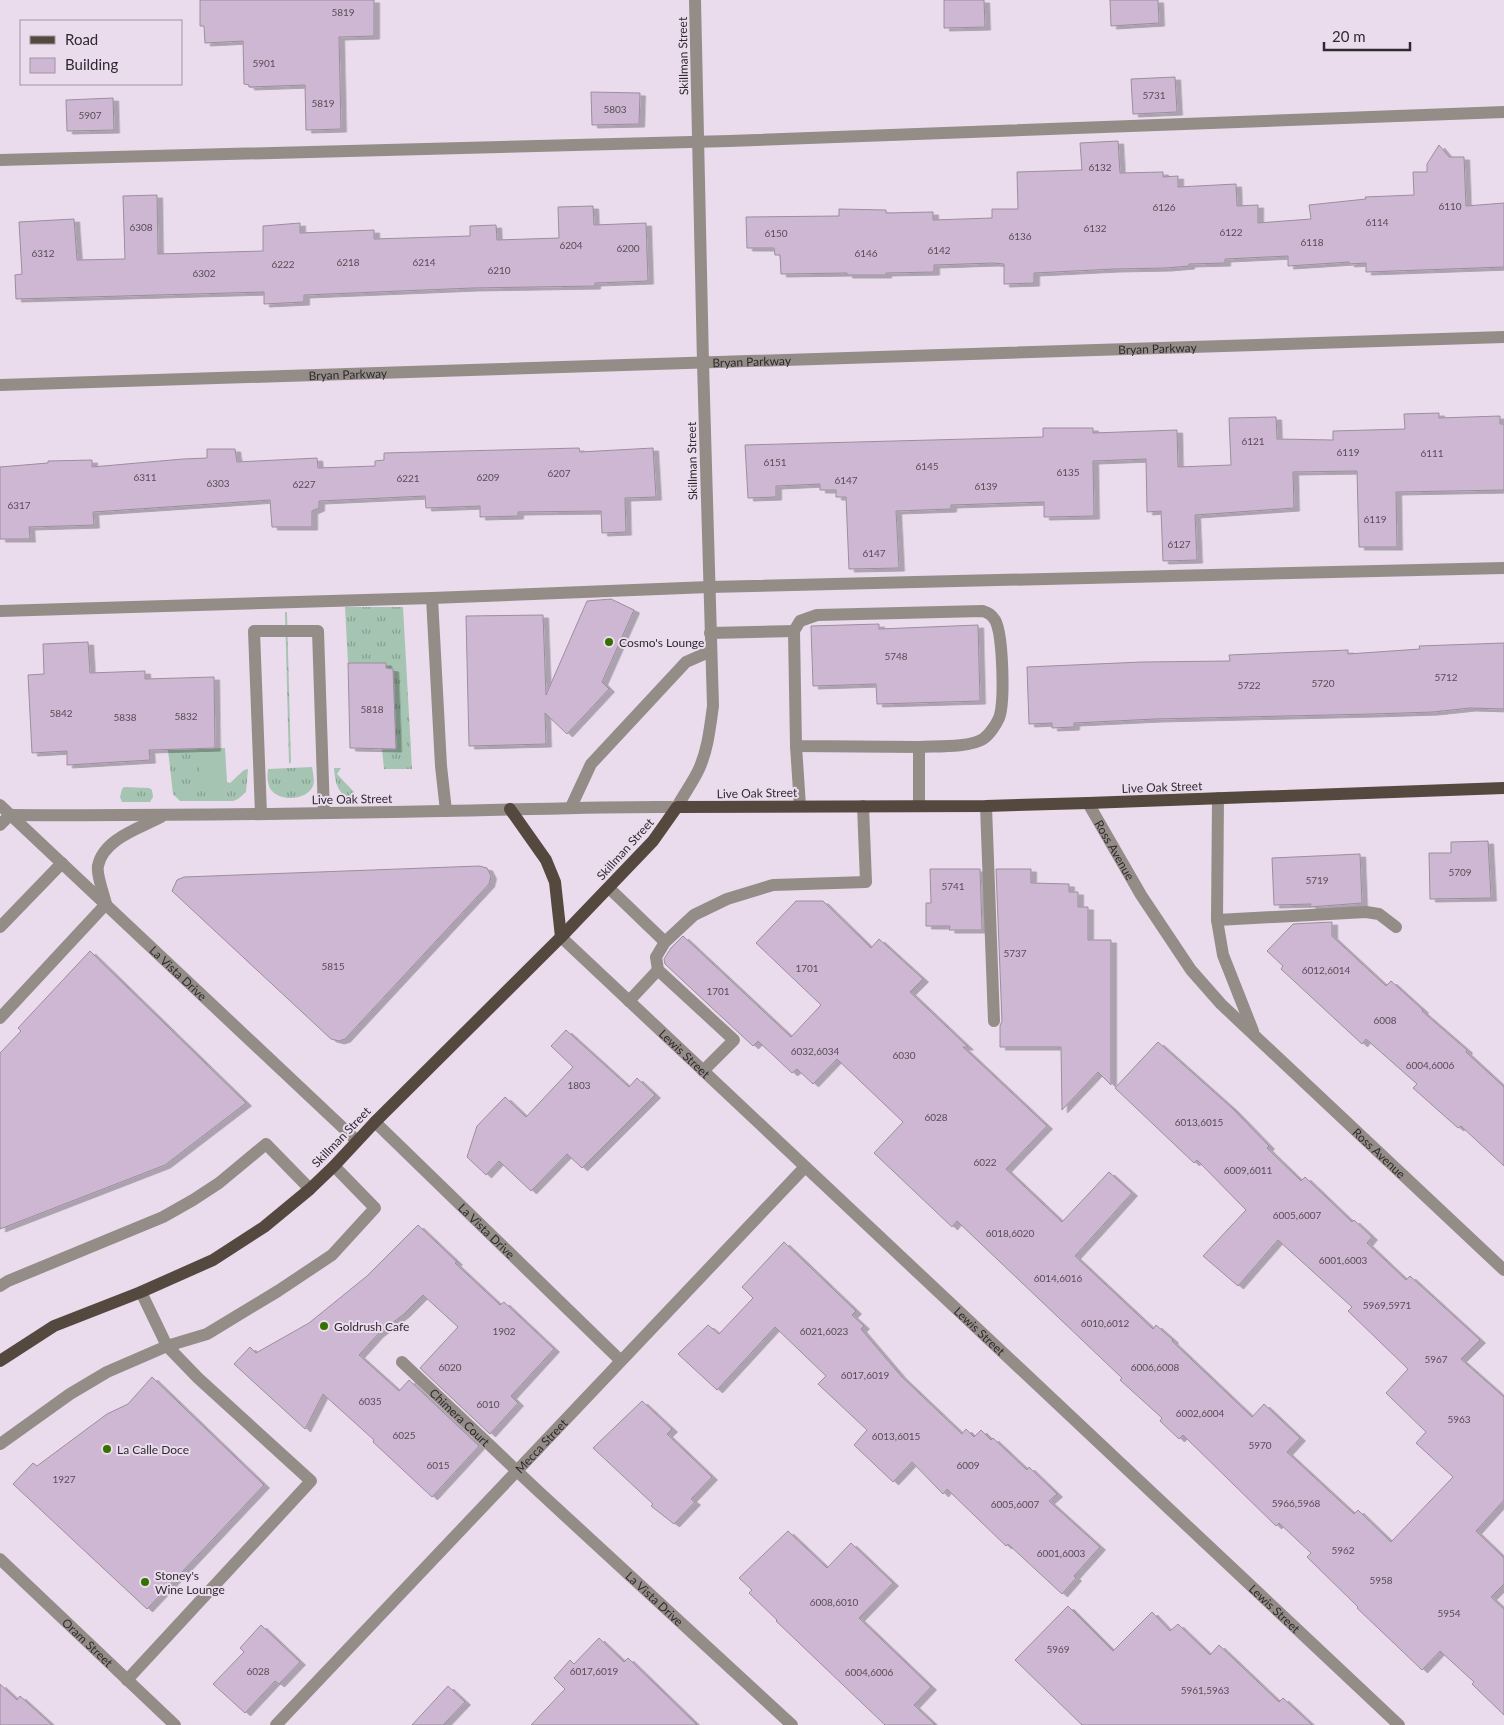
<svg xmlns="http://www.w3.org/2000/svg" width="1504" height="1725" viewBox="0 0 1504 1725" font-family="Lato,sans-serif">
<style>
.grass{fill:url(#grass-tufts)}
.garden{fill:#a5c4b2}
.building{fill:#ceb7d2;stroke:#9b8e9d;filter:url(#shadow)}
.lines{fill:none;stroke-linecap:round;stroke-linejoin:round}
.minor{stroke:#948d87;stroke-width:12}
.major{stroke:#55493f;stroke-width:12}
.poi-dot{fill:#357101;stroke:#ebdced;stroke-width:2}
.labels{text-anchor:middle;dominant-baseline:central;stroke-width:4;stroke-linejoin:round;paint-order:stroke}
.number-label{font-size:10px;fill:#574d58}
.street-label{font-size:12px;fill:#2f2a30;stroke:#ebdced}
.poi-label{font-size:12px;fill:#2f2a30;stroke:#ebdced;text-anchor:start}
</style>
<defs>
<pattern id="grass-tufts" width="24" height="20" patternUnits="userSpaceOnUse" patternTransform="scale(1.25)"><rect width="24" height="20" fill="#a5c4b2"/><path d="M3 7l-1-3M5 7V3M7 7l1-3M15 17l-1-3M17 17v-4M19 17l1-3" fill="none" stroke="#879f91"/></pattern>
<filter id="shadow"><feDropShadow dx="5.5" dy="3" stdDeviation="0" flood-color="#0004"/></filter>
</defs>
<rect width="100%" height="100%" fill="#ebdced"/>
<g class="grass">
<path d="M 345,607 L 403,607 L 412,769 L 384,769 L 382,749 L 391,749 L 389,669 L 386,668 L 385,663 L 348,663 Z"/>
<path d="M 285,612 L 287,612 L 287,614 L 291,762 L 289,764 Z"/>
<path d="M 225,748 L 227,782 L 230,783 L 244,770 L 248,769 L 246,792 L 238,799 L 233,801 L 180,801 L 173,794 L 168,750 Z"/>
<path d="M 312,767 C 313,773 315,781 313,786 C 307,800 282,802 272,791 C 267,785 267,777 268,769 Z"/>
<path d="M 334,768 L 341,768 L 337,774 L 354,792 L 351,798 C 337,795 335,780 334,768 Z"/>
<path d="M 124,787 L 149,788 L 152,790 L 153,797 L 150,802 L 122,802 L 120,797 L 122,789 Z"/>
</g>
<path class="garden" d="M 198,750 L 224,750 L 226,784 L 200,785 Z"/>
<g class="building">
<path d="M 200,0 L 374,0 L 374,36 L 339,37 L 341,129 L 306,130 L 305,85 L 249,87 L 249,85 L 244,84 L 243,41 L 205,43 L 204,26 L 200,26 Z"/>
<path d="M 944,0 L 984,0 L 985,27 L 944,28 Z"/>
<path d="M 1110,0 L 1158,0 L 1159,23 L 1111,26 Z"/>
<path d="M 1175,77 L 1177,112 L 1133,114 L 1131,79 Z"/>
<path d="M 591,92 L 640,93 L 639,124 L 592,125 Z"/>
<path d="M 113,98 L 114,130 L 67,131 L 66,100 Z"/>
<path d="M 1118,141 L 1120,173 L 1163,172 L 1163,177 L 1178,176 L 1178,187 L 1236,184 L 1237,206 L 1258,205 L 1258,223 L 1311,219 L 1309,205 L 1366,199 L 1365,197 L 1414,195 L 1413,172 L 1427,172 L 1427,164 L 1439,145 L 1449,157 L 1464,157 L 1466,206 L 1504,203 L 1504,267 L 1366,272 L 1366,263 L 1349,264 L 1349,262 L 1288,266 L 1288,256 L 1225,259 L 1225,263 L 1189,264 L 1189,266 L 1166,268 L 1114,269 L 1034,273 L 1034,283 L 1004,284 L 1004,264 L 993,263 L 934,265 L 934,272 L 886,273 L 886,275 L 847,275 L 847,273 L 781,274 L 780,255 L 775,255 L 774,248 L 747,248 L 746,217 L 839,216 L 839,209 L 886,210 L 886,213 L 933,212 L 933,220 L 992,218 L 992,209 L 1018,209 L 1017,172 L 1082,170 L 1080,143 Z"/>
<path d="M 157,195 L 158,254 L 263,251 L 263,226 L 300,223 L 300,233 L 374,230 L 374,239 L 470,236 L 470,226 L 496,225 L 497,240 L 559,238 L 558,207 L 593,206 L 594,225 L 646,223 L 648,281 L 595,283 L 595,286 L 472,288 L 304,295 L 304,302 L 264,304 L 264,292 L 16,299 L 15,275 L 22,274 L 19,222 L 74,219 L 77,260 L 125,259 L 123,196 Z"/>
<path d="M 1439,413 L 1439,418 L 1500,416 L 1500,424 L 1504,424 L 1504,490 L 1396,492 L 1397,547 L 1359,547 L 1357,471 L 1293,472 L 1294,508 L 1195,515 L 1197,560 L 1163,561 L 1161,511 L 1147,512 L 1146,459 L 1093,461 L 1094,516 L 1044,517 L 1044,502 L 951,505 L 951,509 L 896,511 L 899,568 L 849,569 L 846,497 L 836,497 L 836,490 L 820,490 L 820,484 L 776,486 L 776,497 L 748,498 L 745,445 L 1043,437 L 1043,428 L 1093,428 L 1093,433 L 1177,430 L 1178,467 L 1231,465 L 1229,418 L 1276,417 L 1277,439 L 1333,440 L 1333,431 L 1405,429 L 1404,414 Z"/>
<path d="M 579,448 L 580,452 L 653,448 L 656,497 L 625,498 L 626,532 L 602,533 L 601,511 L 518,512 L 518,516 L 480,517 L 480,506 L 426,508 L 425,496 L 319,501 L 319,508 L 312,511 L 312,527 L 272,527 L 270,500 L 93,512 L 94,525 L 29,527 L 30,539 L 0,539 L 0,467 L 48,463 L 48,461 L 92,460 L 92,467 L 183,459 L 207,458 L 207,449 L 235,449 L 237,462 L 317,458 L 318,468 L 375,466 L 375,461 L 384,460 L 384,453 Z"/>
<path d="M 611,599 L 634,610 L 602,682 L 609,689 L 567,734 L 545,713 L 546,744 L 469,746 L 466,616 L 543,615 L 546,695 L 587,601 Z"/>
<path d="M 879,624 L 879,629 L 978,625 L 980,701 L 877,704 L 876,684 L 813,686 L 811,626 Z"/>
<path d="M 88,642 L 90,673 L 145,671 L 145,679 L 214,677 L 215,748 L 149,750 L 150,760 L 67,765 L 67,751 L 32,753 L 28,675 L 44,674 L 43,644 Z"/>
<path d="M 1504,643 L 1504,709 L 1470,708 L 1433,712 L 1371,714 L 1155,719 L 1074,723 L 1074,727 L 1052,728 L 1052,723 L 1029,724 L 1027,667 L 1142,662 L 1230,661 L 1229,655 L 1348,650 L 1348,654 L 1420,649 L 1419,646 Z"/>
<path d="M 348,663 L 386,663 L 386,668 L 393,669 L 396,749 L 350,748 Z"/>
<path d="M 1488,841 L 1491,898 L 1430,899 L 1429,853 L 1451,853 L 1451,842 Z"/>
<path d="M 1360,854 L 1362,903 L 1309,907 L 1311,904 L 1274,905 L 1272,858 Z"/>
<path d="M 479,866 L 487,868 L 491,876 L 489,884 L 345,1039 L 339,1041 L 331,1039 L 172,891 L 177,880 L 184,877 Z"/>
<path d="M 930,869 L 980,869 L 982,930 L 949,930 L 950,926 L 926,926 L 926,903 L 931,903 Z"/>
<path d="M 996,869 L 1031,869 L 1031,883 L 1069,884 L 1069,892 L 1078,892 L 1078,907 L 1088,907 L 1088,940 L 1111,940 L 1111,1085 L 1098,1072 L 1062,1110 L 1061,1047 L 1000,1047 L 1000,1026 L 1002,1021 Z"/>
<path d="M 796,901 L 823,901 L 871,948 L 879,939 L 923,979 L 910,992 L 968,1047 L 963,1047 L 1047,1126 L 1006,1169 L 1062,1222 L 1109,1172 L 1132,1193 L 1075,1256 L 1153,1329 L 1156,1325 L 1173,1340 L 1172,1341 L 1252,1417 L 1264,1404 L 1300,1438 L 1287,1452 L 1354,1514 L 1358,1510 L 1391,1542 L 1453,1477 L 1416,1443 L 1426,1432 L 1386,1393 L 1408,1369 L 1348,1311 L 1352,1307 L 1278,1240 L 1238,1286 L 1203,1256 L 1246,1210 L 1197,1160 L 1194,1163 L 1115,1088 L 1158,1042 L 1232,1108 L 1269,1146 L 1267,1148 L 1301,1181 L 1305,1177 L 1352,1222 L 1354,1220 L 1372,1237 L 1367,1243 L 1406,1280 L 1410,1276 L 1480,1340 L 1461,1359 L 1504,1397 L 1504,1500 L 1476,1531 L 1504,1558 L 1504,1584 L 1491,1597 L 1504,1609 L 1504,1715 L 1472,1684 L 1474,1682 L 1440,1651 L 1422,1670 L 1357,1608 L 1358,1607 L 1307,1557 L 1311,1553 L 1279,1523 L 1276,1526 L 1183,1435 L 1179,1439 L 1160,1421 L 1162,1418 L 1120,1380 L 1122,1378 L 957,1221 L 952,1227 L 874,1153 L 903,1122 L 837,1059 L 813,1084 L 797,1069 L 792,1073 L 758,1041 L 753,1046 L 665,964 L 664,959 L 671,948 L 683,936 L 791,1037 L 821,1005 L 756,943 Z"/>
<path d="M 1332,922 L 1332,936 L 1386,986 L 1391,981 L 1423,1010 L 1422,1011 L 1467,1050 L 1466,1052 L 1504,1087 L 1504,1166 L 1461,1126 L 1458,1128 L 1413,1088 L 1417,1084 L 1366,1039 L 1362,1044 L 1281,969 L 1283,966 L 1267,951 L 1293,924 Z"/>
<path d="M 90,951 L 246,1103 L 165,1165 L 0,1229 L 0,1053 L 21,1031 L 18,1028 Z"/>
<path d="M 566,1030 L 629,1087 L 637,1078 L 655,1095 L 582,1168 L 567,1154 L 531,1191 L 499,1161 L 486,1175 L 467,1157 L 477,1126 L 505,1097 L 526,1117 L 573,1067 L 551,1046 Z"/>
<path d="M 418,1225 L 457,1262 L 455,1263 L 500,1305 L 504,1302 L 554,1349 L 511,1396 L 518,1403 L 490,1434 L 420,1368 L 458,1327 L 423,1295 L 404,1314 L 378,1334 L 359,1355 L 399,1391 L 409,1380 L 479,1446 L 432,1497 L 373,1442 L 374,1440 L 323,1394 L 305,1429 L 234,1364 L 250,1347 L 256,1353 L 309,1323 L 367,1276 Z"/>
<path d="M 784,1242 L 856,1311 L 852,1315 L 864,1326 L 861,1329 L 901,1376 L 962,1434 L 966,1429 L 974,1437 L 981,1430 L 991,1440 L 993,1438 L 1027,1470 L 1029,1467 L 1057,1494 L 1049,1501 L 1100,1547 L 1074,1576 L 1076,1578 L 1062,1594 L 1008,1544 L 1006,1546 L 947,1489 L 943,1494 L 912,1462 L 893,1482 L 854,1445 L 867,1430 L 818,1384 L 826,1376 L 775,1327 L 717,1390 L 678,1354 L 708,1325 L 719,1334 L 753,1298 L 742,1287 Z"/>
<path d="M 152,1377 L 264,1485 L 147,1609 L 13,1484 L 33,1463 L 37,1466 L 107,1414 L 128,1404 Z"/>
<path d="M 642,1401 L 672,1429 L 667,1434 L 712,1477 L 691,1499 L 695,1502 L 674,1524 L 651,1506 L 653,1504 L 593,1448 Z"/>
<path d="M 788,1531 L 827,1568 L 851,1543 L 893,1583 L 859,1618 L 931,1687 L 914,1705 L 935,1725 L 885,1725 L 776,1621 L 777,1620 L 749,1593 L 752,1590 L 739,1578 Z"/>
<path d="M 1068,1606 L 1113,1651 L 1152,1612 L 1170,1631 L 1178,1624 L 1210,1655 L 1219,1645 L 1279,1702 L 1283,1698 L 1312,1725 L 1082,1725 L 1015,1660 Z"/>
<path d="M 261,1625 L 300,1662 L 279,1684 L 275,1681 L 245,1713 L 213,1684 L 244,1652 L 240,1648 Z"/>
<path d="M 599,1638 L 624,1662 L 628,1658 L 697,1725 L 531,1725 L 565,1689 L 554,1678 L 570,1660 L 574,1664 Z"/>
<path d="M 0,1684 L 17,1700 L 20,1696 L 52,1725 L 0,1725 Z"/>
<path d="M 448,1686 L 465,1702 L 443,1725 L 412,1725 Z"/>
</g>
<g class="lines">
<g class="minor">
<path d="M 0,160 L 729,141 L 1504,112"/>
<path id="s1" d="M 0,385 L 1504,337"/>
<path d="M 432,598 L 441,766 L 446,811"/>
<path d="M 0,611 L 432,598 L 709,587 L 1504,568"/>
<path d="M 710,633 L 794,631"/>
<path d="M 796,746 L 800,806"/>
<path d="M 919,747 C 935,746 969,748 983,739 C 989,735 996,725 999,718 C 1005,703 1003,634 995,620 C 991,614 988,613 983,611 L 817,615 L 800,621 L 794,631 L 796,746 L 919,747 L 919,806"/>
<path d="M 1218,798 L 1217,920 L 1223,955 L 1253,1031"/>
<path id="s2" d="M 1088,803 L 1141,895 L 1191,970 L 1221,1004 L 1504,1270"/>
<path id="s3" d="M 0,805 L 357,1141"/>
<path d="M 986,806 L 994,1021"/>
<path d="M 571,807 L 591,764 L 686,662 L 711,651"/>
<path d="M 261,814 L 254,631 L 318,631 L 324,813"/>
<path d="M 10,815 C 154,816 298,814 442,811 C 521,810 599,806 677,807 C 684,794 693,782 699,769 C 708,749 710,727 713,706 L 703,363 L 695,0"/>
<path d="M 0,825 L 10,815"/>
<path d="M 609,888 L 665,942"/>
<path d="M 1217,920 L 1366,912 L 1379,914 L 1396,927"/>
<path d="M 0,927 L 62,863"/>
<path id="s4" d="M 561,937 L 1399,1725"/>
<path d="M 629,1001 L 658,970"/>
<path d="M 0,1018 L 106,904 C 104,895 96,874 98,866 C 103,839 140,828 161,817"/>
<path d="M 703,1071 L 734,1040 L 658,970 L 656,957 L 665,942 L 694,915 L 727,899 L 773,885 L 866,882 L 863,806"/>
<path id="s5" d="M 375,1122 L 620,1360"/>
<path d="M 0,1286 L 8,1281 L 163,1217 L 193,1200 L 219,1183 L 266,1144 L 310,1189"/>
<path id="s6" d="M 402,1362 L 536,1489 L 792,1725"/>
<path d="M 0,1444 L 70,1394 L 107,1372 L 167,1346 L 207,1334 L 278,1291 L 332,1255 L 375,1208 L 334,1166"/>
<path id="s7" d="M 0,1559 L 175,1725"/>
<path d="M 127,1680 L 311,1481 L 198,1378 L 167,1346 L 141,1292"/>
<path id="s8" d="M 276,1725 L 805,1167"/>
</g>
<g class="major">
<path d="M 510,809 L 546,860 L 555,882 L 561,937"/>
<path d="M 0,1361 L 54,1326 L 141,1292 L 213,1260 L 264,1227 L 310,1189 L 334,1166 L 375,1122 L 561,937 L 653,841 L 677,807 L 986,806 L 1088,803 L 1504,788"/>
</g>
</g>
<g class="poi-dot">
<circle cx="609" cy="642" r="5"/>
<circle cx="324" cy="1326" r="5"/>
<circle cx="107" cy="1449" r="5"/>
<circle cx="145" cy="1582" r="5"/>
</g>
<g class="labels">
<g class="number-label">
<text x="343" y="12">5819</text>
<text x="264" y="63">5901</text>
<text x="1154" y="95">5731</text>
<text x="323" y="103">5819</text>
<text x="615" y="109">5803</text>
<text x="90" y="115">5907</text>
<text x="1100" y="167">6132</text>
<text x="1450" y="206">6110</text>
<text x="1164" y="207">6126</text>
<text x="1377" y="222">6114</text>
<text x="141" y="227">6308</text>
<text x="1095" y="228">6132</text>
<text x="1231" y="232">6122</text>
<text x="776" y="233">6150</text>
<text x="1020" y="236">6136</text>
<text x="1312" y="242">6118</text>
<text x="571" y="245">6204</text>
<text x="628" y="248">6200</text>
<text x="939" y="250">6142</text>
<text x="43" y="253">6312</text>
<text x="866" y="253">6146</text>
<text x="348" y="262">6218</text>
<text x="424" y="262">6214</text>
<text x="283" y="264">6222</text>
<text x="499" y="270">6210</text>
<text x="204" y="273">6302</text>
<text x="1253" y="441">6121</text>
<text x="1348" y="452">6119</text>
<text x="1432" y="453">6111</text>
<text x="775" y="462">6151</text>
<text x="927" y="466">6145</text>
<text x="1068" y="472">6135</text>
<text x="559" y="473">6207</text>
<text x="145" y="477">6311</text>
<text x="488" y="477">6209</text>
<text x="408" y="478">6221</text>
<text x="846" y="480">6147</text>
<text x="218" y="483">6303</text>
<text x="304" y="484">6227</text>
<text x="986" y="486">6139</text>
<text x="19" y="505">6317</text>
<text x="1375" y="519">6119</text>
<text x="1179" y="544">6127</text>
<text x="874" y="553">6147</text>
<text x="896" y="656">5748</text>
<text x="1446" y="677">5712</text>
<text x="1323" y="683">5720</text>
<text x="1249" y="685">5722</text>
<text x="372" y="709">5818</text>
<text x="61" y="713">5842</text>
<text x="186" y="716">5832</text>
<text x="125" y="717">5838</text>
<text x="1460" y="872">5709</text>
<text x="1317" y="880">5719</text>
<text x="953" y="886">5741</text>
<text x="1015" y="953">5737</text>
<text x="333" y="966">5815</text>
<text x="807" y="968">1701</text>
<text x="1326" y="970">6012,6014</text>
<text x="718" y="991">1701</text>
<text x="1385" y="1020">6008</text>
<text x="815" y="1051">6032,6034</text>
<text x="904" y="1055">6030</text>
<text x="1430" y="1065">6004,6006</text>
<text x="579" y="1085">1803</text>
<text x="936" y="1117">6028</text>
<text x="1199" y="1122">6013,6015</text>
<text x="985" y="1162">6022</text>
<text x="1248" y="1170">6009,6011</text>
<text x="1297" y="1215">6005,6007</text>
<text x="1010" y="1233">6018,6020</text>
<text x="1343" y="1260">6001,6003</text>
<text x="1058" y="1278">6014,6016</text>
<text x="1387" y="1305">5969,5971</text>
<text x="1105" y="1323">6010,6012</text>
<text x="504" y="1331">1902</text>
<text x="824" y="1331">6021,6023</text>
<text x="1436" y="1359">5967</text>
<text x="450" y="1367">6020</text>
<text x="1155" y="1367">6006,6008</text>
<text x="865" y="1375">6017,6019</text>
<text x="370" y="1401">6035</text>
<text x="488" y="1404">6010</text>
<text x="1200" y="1413">6002,6004</text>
<text x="1459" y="1419">5963</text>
<text x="404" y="1435">6025</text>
<text x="896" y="1436">6013,6015</text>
<text x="1260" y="1445">5970</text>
<text x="438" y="1465">6015</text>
<text x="968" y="1465">6009</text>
<text x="64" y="1479">1927</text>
<text x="1296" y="1503">5966,5968</text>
<text x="1015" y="1504">6005,6007</text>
<text x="1343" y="1550">5962</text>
<text x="1061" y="1553">6001,6003</text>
<text x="1381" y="1580">5958</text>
<text x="834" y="1602">6008,6010</text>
<text x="1449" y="1613">5954</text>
<text x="1058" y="1649">5969</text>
<text x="258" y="1671">6028</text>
<text x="594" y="1671">6017,6019</text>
<text x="869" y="1672">6004,6006</text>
<text x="1205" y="1690">5961,5963</text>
</g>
<g class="street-label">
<text transform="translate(683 56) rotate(-91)">Skillman Street</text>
<text stroke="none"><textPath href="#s1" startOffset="1158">Bryan Parkway</textPath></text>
<text stroke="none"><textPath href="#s1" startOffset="752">Bryan Parkway</textPath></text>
<text stroke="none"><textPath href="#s1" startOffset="348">Bryan Parkway</textPath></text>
<text transform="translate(692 461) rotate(-91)">Skillman Street</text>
<text transform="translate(1162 787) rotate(-2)">Live Oak Street</text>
<text transform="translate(757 793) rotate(-1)">Live Oak Street</text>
<text transform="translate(352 799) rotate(-1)">Live Oak Street</text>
<text transform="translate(625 849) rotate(-48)">Skillman Street</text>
<text stroke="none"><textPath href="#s2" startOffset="54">Ross Avenue</textPath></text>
<text stroke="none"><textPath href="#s3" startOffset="245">La Vista Drive</textPath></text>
<text stroke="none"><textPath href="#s4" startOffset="170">Lewis Street</textPath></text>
<text transform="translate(341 1137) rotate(-46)">Skillman Street</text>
<text stroke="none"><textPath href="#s2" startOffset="459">Ross Avenue</textPath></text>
<text stroke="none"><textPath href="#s5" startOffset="156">La Vista Drive</textPath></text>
<text stroke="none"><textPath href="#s4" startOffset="575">Lewis Street</textPath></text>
<text stroke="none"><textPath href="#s6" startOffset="80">Chimera Court</textPath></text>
<text stroke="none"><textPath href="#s8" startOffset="385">Mecca Street</textPath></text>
<text stroke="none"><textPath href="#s6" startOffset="346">La Vista Drive</textPath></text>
<text stroke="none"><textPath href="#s4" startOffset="980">Lewis Street</textPath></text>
<text stroke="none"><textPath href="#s7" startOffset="121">Oram Street</textPath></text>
</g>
<g class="poi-label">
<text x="619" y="642">Cosmo's Lounge</text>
<text x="334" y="1326">Goldrush Cafe</text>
<text x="117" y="1449">La Calle Doce</text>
<text x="155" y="1575">Stoney's<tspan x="155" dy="14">Wine Lounge</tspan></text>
</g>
</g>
<rect x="20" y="20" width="162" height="65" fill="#ebdced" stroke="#a095a1"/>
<rect x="30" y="36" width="25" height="8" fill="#55493f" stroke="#a095a1"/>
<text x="65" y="45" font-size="15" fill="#2f2a30">Road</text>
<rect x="30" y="58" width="25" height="15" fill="#ceb7d2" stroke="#a095a1"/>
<text x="65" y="70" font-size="15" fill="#2f2a30">Building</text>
<path d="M1324 42v8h86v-8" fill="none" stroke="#2f2a30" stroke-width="2.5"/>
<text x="1332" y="42" font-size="15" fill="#2f2a30" stroke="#ebdced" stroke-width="4" paint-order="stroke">20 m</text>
</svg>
